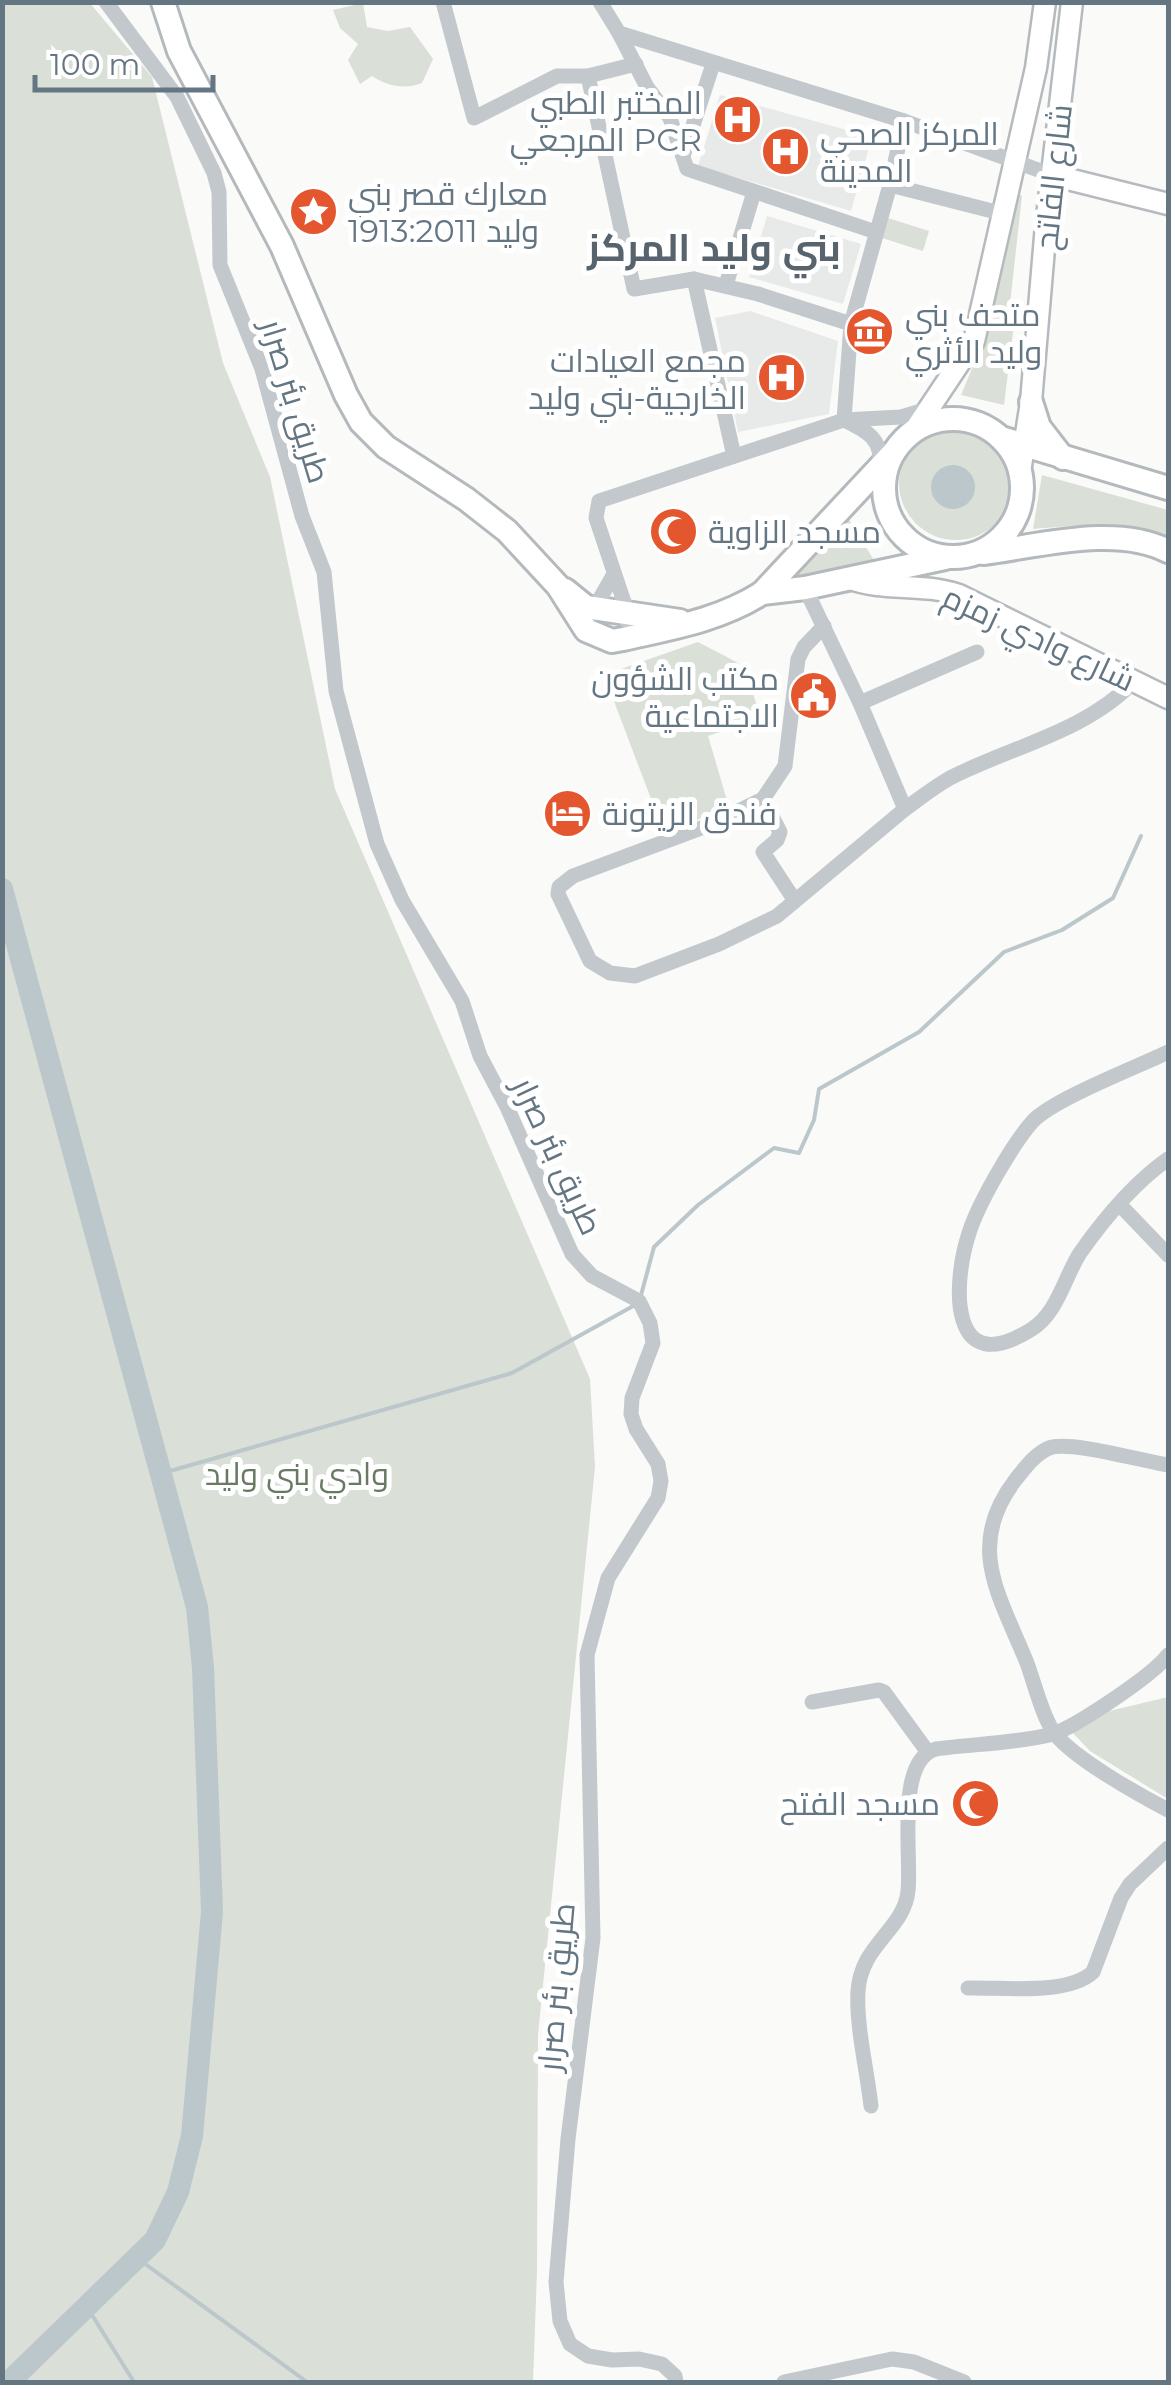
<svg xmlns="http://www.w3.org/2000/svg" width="1171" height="2385" viewBox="0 0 1171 2385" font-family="Montserrat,Cairo,sans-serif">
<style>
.built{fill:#e8e9e9}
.green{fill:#dadfd7}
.water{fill:#bbc7cb}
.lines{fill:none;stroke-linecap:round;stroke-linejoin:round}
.stream{stroke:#bbc7cb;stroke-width:4}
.river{stroke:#bbc7cb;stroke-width:22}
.major-casing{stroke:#b5babe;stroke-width:25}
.highway-casing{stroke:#b4b9bd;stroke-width:28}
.minor{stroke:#c3c8cc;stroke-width:15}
.major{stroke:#fff;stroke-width:20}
.highway{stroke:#fff;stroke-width:22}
.labels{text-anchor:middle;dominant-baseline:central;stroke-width:10;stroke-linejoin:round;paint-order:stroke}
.poi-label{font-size:32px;fill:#657683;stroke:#fff;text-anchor:start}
.street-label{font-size:32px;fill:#657683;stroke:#fff}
.park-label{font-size:32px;fill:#687a64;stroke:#fff}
.quarter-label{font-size:38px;font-weight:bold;fill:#57646e;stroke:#fff}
</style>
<rect width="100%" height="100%" fill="#fafaf8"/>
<g class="built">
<path d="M 720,95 L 872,137 L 851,211 L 698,166 Z"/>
<path d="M 767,216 L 861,244 L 843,304 L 749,277 Z"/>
<path d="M 750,311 L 838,341 L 829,414 L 738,432 L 715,318 Z"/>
</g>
<g class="green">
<path d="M 89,2 L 152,77 L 223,363 L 270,477 L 335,789 L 590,1379 L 595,1467 L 538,2035 L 537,2271 L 533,2382 L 3,2382 L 2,3 Z"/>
<path d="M 363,3 L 367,27 L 388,31 L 410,27 L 433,59 L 422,83 C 405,90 387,86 372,76 L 360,84 L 348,60 L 358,44 L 340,28 L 333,10 Z"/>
<path d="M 1017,192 L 1022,196 L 1010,304 L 1013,332 L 1004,405 L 961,395 L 983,342 Z"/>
<path d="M 888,218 L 929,231 L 923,251 L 882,238 Z"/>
<circle cx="956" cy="483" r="57"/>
<path d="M 1042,475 L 1168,510 L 1168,544 C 1116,522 1089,524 1033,529 Z"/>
<path d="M 847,516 L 875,562 L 791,579 Z"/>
<path d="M 698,642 L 744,666 L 761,718 L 708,736 L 729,807 L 664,833 L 604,675 Z"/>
<path d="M 1168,1697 L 1168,1799 L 1090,1751 L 1073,1733 L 1101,1713 Z"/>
</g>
<circle class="water" cx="953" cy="487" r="22"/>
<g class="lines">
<g class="stream">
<path d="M 640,1299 L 654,1247 L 698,1205 L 774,1148 L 799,1153 L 814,1120 L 819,1089 L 919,1032 L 1004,952 L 1062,930 L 1113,898 L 1141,836"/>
<path d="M 163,1473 L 512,1373 L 635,1305"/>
<path d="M 137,2258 L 307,2382"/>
<path d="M 87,2307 L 134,2382"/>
</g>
<path class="river" d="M 2,889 L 197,1607 L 203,1668 L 212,1912 L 192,2136 L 178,2192 L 155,2240 L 9,2382"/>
<defs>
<g id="major">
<path d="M 1052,175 L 1168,204"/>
<path d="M 914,431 L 974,341 L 1036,68 L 1045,2"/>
<path d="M 1020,472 L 1031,402 L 1046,225 L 1072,2"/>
<path d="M 848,578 C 883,592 922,582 959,595 L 1168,698"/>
</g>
<g id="highway">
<path d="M 163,2 L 179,51 L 282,246 L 346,395 L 361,422 L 386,447 L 466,499 L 507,531 L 558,586 L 586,630 L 612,641 L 623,639 C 671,628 720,620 762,593 L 894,452"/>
<path d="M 1031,402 L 1039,427 L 1063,458"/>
<circle cx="953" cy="488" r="69"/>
<path d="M 1001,438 L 1168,488"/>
<path d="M 983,553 C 1040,546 1116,524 1168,551"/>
<path d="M 565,590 L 586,607 L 680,621"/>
<path d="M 762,593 L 805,588 L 945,558"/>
</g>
</defs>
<use href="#major" class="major-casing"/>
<use href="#highway" class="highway-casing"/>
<g class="minor">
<path d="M 106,2 L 177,97 L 214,173 L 219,192 L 220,265 L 262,369 L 302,516 L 324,572 L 336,691 L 377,844 L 402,900 L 462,1001 L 480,1056 L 507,1107 L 572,1254 L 592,1276 L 639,1301 L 650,1323 L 653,1343 L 632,1398 L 631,1414 L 636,1429 L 658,1464 L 661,1481 L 658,1498 L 608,1578 L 587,1655 L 593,1938 L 568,2139 L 556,2282 L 560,2321 L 570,2344 L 588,2356 L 612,2360 L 639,2359 L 662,2364 L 675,2376 L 676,2382"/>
<path d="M 443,2 L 474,118 L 557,76 L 588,76 L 636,64"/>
<path d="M 600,2 L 619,33 L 904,121 L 1052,175"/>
<path d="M 619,33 L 647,87 L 670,118 L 687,169 L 876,232"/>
<path d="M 588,76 L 634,289 L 694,279 L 758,294 L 851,324"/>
<path d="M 683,156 L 713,64"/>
<path d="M 890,185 L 1004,214"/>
<path d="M 694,279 L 734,456"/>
<path d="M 726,285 L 754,192"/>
<path d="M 844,420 L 851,324 L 890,185 L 904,121"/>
<path d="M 844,420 C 867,431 883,439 880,467"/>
<path d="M 805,588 L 860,703 L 905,809 C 919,799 934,787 950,778 C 1010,747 1086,732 1134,681"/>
<path d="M 591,614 L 614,574"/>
<path d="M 626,620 L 627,611 L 596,518 L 599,501 L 844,420 L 901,417 L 931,408"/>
<path d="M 824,626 L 804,647 L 798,659 L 785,766 L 763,799 L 712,824 L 573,876 L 559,887 L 558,894 L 590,961 L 610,973 L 635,976 L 719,944 L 777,916 L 905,809"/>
<path d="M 860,703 L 977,652"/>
<path d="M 763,799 L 780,832 L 777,840 L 763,852 L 795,901"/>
<path d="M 1168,1052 C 1137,1067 1054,1099 1033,1121 C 1013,1143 978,1204 969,1233 C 952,1285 949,1382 1032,1329 C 1058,1312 1064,1278 1080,1253 C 1104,1219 1134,1183 1168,1159"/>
<path d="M 1120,1205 L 1168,1255"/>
<path d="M 1168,1465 C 1142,1461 1069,1440 1049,1448 C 1035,1454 1025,1468 1016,1479 C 964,1546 1000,1596 1027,1663 C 1034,1682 1043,1719 1055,1734 C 1075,1759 1139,1795 1168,1810"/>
<path d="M 812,1702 L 879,1690 L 884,1692 L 927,1751"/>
<path d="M 968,1988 C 1002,1987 1067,1996 1093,1972 L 1121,1898 L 1130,1884 L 1168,1848"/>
<path d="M 871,2106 C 867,2070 856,2026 858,1991 C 861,1944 904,1930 908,1891 C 912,1856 895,1760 936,1749 C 971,1744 1021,1743 1053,1734 C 1077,1726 1153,1675 1168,1655"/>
<path d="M 784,2382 L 892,2359 L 914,2362 L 964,2382"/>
</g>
<use href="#major" class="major"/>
<use href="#highway" class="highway"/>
</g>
<defs>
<symbol id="hospital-disc" viewBox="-11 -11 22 22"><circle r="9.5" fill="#e4572e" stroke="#fff"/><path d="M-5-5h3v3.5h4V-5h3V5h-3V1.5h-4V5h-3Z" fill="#fff"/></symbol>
<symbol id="sight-disc" viewBox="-11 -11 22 22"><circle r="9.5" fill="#e4572e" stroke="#fff"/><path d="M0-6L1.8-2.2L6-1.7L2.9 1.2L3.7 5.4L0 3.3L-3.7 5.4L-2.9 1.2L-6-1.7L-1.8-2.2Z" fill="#fff"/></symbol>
<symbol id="museum-disc" viewBox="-11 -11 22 22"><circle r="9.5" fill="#e4572e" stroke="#fff"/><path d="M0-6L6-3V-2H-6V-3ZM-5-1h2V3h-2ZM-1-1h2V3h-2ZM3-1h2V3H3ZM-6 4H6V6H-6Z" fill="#fff"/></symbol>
<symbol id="mosque-disc" viewBox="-11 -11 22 22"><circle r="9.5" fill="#e4572e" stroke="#fff"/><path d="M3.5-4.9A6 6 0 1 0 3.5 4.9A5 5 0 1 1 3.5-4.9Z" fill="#fff"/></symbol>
<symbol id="civic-disc" viewBox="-11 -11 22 22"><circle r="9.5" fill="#e4572e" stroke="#fff"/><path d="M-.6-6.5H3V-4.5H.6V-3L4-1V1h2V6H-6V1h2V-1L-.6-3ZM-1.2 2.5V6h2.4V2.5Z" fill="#fff"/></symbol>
<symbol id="hotel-disc" viewBox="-11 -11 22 22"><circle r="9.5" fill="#e4572e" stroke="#fff"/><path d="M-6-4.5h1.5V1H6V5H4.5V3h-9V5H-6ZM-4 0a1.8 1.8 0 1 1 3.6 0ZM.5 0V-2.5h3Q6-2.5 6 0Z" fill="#fff"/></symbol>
</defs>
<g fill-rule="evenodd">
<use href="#hospital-disc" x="710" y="92" width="55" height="55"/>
<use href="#hospital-disc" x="758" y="124" width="55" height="55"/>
<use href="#sight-disc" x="286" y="184" width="55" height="55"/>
<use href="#museum-disc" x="842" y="304" width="55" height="55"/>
<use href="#hospital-disc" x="754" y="350" width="55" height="55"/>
<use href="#mosque-disc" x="646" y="504" width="55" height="55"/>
<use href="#civic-disc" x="786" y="668" width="55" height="55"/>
<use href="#hotel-disc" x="540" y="786" width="55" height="55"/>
<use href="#mosque-disc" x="948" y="1776" width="55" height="55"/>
</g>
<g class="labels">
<g class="poi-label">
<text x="702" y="102" text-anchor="end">المختبر الطبي<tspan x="702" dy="37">المرجعي PCR</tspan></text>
<text x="820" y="133">المركز الصحي<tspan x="820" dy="37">المدينة</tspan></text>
<text x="348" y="193">معارك قصر بني<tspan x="348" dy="37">وليد 1913:2011</tspan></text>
<text x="905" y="314">متحف بني<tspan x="905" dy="37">وليد الأثري</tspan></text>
<text x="746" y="360" text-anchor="end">مجمع العيادات<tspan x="746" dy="37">الخارجية-بني وليد</tspan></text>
<text x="708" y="531">مسجد الزاوية</text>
<text x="779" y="678" text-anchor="end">مكتب الشؤون<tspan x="779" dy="37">الاجتماعية</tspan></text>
<text x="602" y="813">فندق الزيتونة</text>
<text x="940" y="1803" text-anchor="end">مسجد الفتح</text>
</g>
<g class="street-label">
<text transform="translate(1053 177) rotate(-84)">شارع الفاتح</text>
<text transform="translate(296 401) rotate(73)">طريق بئر صرار</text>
<text transform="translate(1039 638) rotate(25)">شارع وادي زمزم</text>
<text transform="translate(558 1156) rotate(65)">طريق بئر صرار</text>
<text transform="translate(556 1987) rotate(-85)">طريق بئر صرار</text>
</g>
<g class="park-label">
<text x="297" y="1473">وادي بني وليد</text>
</g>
<g class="quarter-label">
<text x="714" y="247">بني وليد المركز</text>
</g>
</g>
<rect width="1171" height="2385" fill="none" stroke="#657683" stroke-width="10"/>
<path d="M35 75v15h178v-15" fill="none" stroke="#657683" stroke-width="5"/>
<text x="50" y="75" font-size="30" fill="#657683" stroke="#ffffff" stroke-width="8" paint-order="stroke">100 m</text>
</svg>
